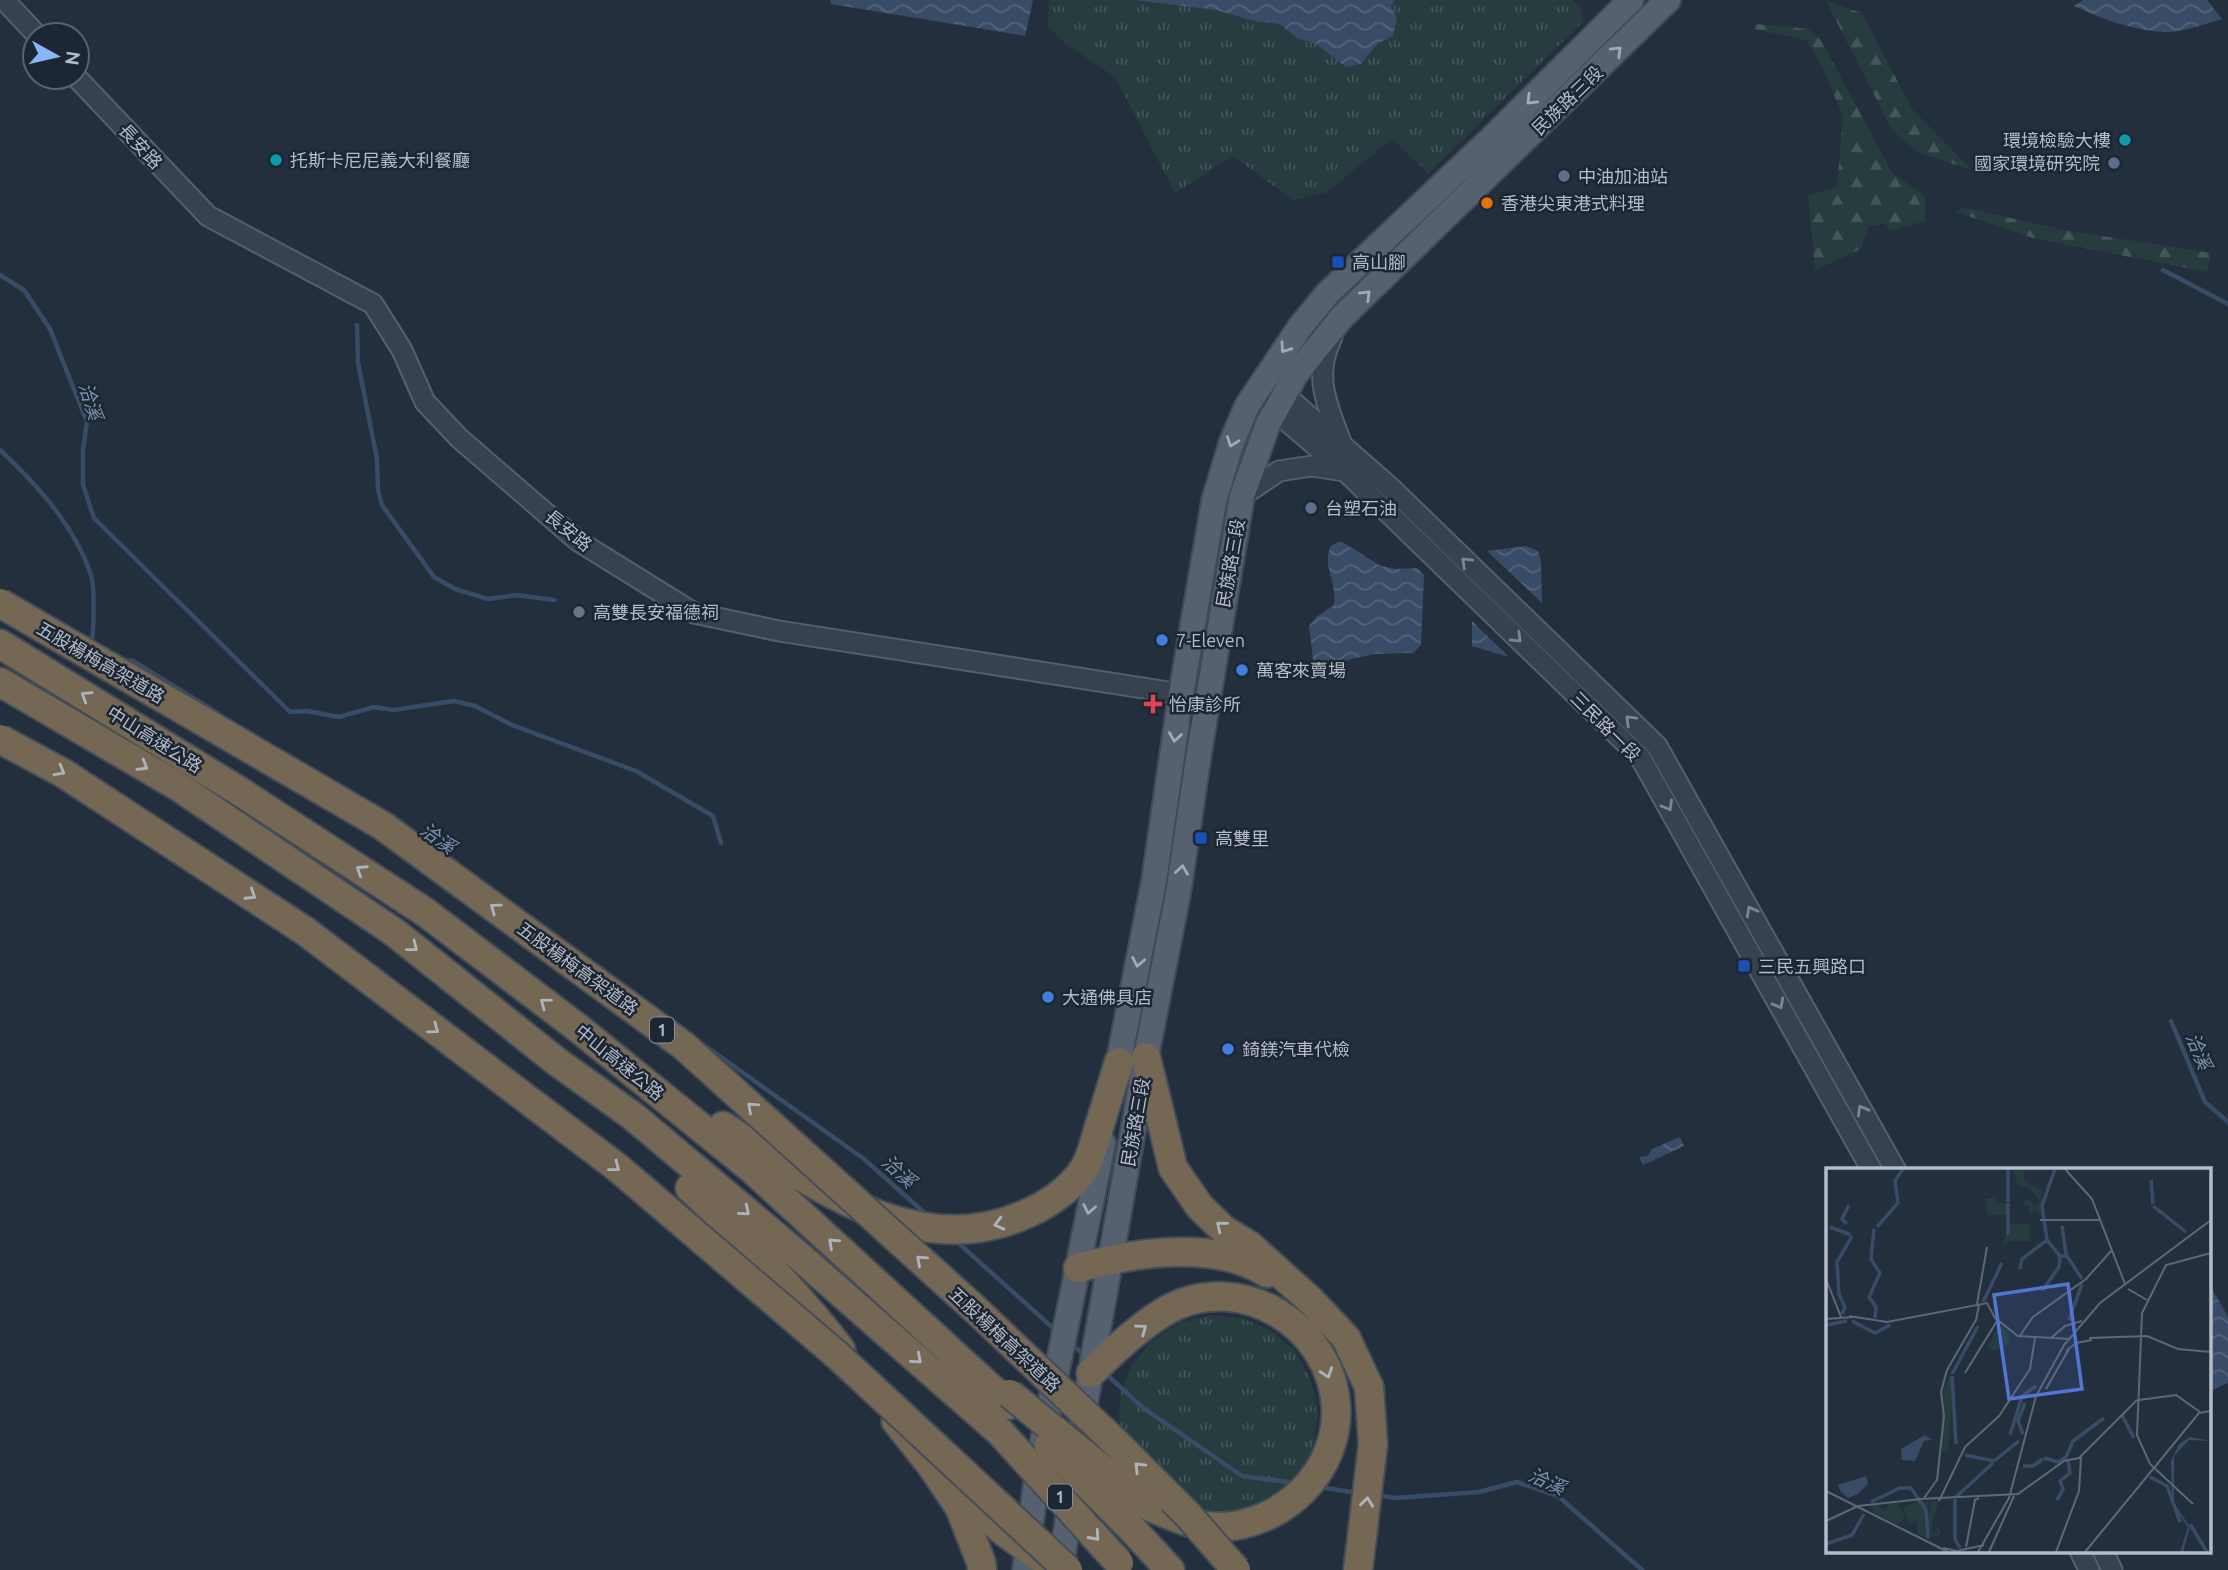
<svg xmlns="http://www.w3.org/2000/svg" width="2228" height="1570" viewBox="0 0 2228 1570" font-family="Ubuntu,'Noto Sans TC',sans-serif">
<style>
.grass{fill:url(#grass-tufts)}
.forest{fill:url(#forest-firs)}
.water{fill:url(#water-waves)}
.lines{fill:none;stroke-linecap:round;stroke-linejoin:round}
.stream{stroke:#394c67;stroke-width:4.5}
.minor-casing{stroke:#565f6c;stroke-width:23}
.major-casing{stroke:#414a57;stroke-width:28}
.highway-casing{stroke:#434c59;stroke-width:32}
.minor{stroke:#38414e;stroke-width:19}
.major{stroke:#56606e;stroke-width:24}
.highway{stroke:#746855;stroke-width:28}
.highway-bridge-casing{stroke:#434c59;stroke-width:32;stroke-linecap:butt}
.highway-bridge{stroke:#746855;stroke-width:28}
.oneway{stroke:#a1aab7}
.oneway2{stroke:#7c8592}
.oneway3{stroke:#aeb4bd}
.culture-dot{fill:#0f9aa8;stroke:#1d2633;stroke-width:2.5}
.service-dot{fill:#5c6f8a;stroke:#1d2633;stroke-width:2.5}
.food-dot{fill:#e8710a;stroke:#1d2633;stroke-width:2.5}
.transit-dot{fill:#1a4fb4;stroke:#1d2633;stroke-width:2.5}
.worship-dot{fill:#6b7280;stroke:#1d2633;stroke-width:2.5}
.shop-dot{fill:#3f7fe0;stroke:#1d2633;stroke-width:2.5}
.health-dot{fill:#e0444e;stroke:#1d2633;stroke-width:2.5}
.labels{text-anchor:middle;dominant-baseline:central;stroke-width:5;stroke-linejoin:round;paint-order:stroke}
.shield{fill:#1d2633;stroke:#878f9c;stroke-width:2}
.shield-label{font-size:16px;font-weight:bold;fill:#b4bcc9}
.street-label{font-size:18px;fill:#b4bcc9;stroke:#1d2633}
.poi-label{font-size:18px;fill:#b4bcc9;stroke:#1d2633;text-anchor:start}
.water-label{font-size:19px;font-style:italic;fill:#7c92b1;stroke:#1d2633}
.inset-river{fill:none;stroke:#394c67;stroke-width:3.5}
.inset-road{fill:none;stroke:#5e6776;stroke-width:2}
.view{fill:#5274d3;fill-opacity:0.15;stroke:#5274d3;stroke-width:3.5}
.inset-edge{fill:none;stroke:#b4bcc9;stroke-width:3.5}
</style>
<defs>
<pattern id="grass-tufts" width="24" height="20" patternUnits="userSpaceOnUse" patternTransform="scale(1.75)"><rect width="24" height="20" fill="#263c3f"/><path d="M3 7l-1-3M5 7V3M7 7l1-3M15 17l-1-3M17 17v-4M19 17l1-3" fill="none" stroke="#435659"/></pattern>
<pattern id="forest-firs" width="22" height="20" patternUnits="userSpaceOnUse" patternTransform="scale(1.75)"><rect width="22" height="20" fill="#263c3f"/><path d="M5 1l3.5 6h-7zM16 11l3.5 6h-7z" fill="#435659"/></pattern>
<pattern id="water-waves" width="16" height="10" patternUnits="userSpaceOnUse" patternTransform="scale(1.75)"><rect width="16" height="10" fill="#394c67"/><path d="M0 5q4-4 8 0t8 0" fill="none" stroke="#53647b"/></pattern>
</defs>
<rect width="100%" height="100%" fill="#242f3e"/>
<g class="grass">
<path d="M 1049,0 L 1572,0 L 1580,7 L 1584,21 L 1428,173 L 1392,139 L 1327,192 L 1293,200 L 1233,156 L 1175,193 L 1115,77 L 1066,44 L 1048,27 Z"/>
<path d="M 1210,1315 L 1242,1318 L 1272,1331 L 1296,1352 L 1311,1380 L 1318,1413 L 1313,1447 L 1297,1477 L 1272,1499 L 1241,1512 L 1207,1515 L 1175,1505 L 1119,1428 L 1120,1395 L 1132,1365 L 1152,1340 L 1179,1323 Z"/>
</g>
<g class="forest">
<path d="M 1826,1 L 1862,13 L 1912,109 L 1972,170 L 1919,153 L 1892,130 Z"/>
<path d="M 1756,24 L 1808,29 L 1821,40 L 1892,173 L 1925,196 L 1925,221 L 1890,231 L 1885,223 L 1868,227 L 1861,249 L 1815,270 L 1808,195 L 1837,187 L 1843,116 L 1820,62 L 1806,40 L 1754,29 Z"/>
<path d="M 1963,207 L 2064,230 L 2211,253 L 2207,272 L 2033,238 L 1956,212 Z"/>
</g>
<g class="water">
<path d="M 830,0 L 1033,0 L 1025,36 L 831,4 Z"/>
<path d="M 1134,0 L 1395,0 L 1391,6 L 1397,19 L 1393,36 L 1377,44 L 1361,64 L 1346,67 L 1316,44 L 1297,38 L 1280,24 L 1254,21 L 1216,10 Z"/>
<path d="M 2083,0 L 2207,0 L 2222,19 C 2204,24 2182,33 2163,32 C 2132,30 2102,19 2074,6 Z"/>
<path d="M 1338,542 L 1342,542 L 1381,566 L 1396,569 L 1417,568 L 1424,575 L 1421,645 L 1413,653 L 1374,654 L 1351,659 L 1327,671 L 1323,671 L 1313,659 L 1309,626 L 1316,617 L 1334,605 C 1338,585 1321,564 1331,546 Z"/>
<path d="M 1526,546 L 1538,551 L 1541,561 L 1542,603 L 1487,551 Z"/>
<path d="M 1472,621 L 1509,657 L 1472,646 Z"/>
<path d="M 1680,1137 L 1684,1146 L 1643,1165 L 1639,1157 L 1648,1156 L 1652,1149 Z"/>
<path d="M 2209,1283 L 2228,1317 L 2228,1383 L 2209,1391 Z"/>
</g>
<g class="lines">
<g class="stream">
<path d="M 2163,270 L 2228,304"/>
<path d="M 0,275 L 24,290 L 50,329 L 87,422 L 83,449 L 83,485 L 94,518 L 290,712 L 307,711 L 339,717 L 374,707 L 393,710 L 454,701 L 475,706 L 512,725 L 636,771 L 713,816 L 721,843"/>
<path d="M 357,325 L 358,363 L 377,459 L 378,490 L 382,505 L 434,577 L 455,589 L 488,599 L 517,595 L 554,600"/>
<path d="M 0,450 C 37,485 75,526 91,575 C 95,589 94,631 91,645"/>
<path d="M 121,660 L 133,661 L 219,714"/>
<path d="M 2171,1021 L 2205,1102 L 2228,1122"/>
<path d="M 697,1040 L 864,1159 L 927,1215"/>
<path d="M 955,1240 L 1053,1328"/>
<path d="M 1073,1345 L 1086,1357"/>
<path d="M 1105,1373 L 1142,1407 L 1242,1476 L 1296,1483"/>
<path d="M 1319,1487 L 1358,1493"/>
<path d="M 1377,1495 L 1395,1498 L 1479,1492 L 1517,1482 L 1558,1496 L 1642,1570"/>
</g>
<defs>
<g id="minor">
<path d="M 4,0 L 37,35"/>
<path d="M 76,77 L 208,216 L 373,304 L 402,350 L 425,402 L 459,438 L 578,541 L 694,613 L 779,631 L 1181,694 L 1203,726"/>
<path d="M 1332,337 C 1312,377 1328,406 1342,445"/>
<path d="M 1274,388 L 1285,395 L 1392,489 L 1657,746 L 1895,1169"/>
<path d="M 1270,398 L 1276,412 L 1345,471 L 1640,757 L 1871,1169"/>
<path d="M 1242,496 L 1279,471 L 1312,466 L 1344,471"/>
<path d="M 2080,1551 L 2089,1570"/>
<path d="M 2103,1551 L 2112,1570"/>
</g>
<g id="major">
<path d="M 1115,1080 L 1154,881 L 1181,694 L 1214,501 L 1231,444 L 1247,406 L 1300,327 L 1328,293 L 1492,138 L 1631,0"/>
<path d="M 1025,1570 L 1039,1459 L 1103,1143"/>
<path d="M 1061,1570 L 1076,1456 L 1146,1057 L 1178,894 L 1199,753 L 1242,496 L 1268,424 L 1296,374 L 1342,317 L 1668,0"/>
</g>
<g id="highway">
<path d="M 0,644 L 239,791 L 425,912 L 578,1028 L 752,1169 L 1009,1405"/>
<path d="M 0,682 L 179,787 L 394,932 L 556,1061 L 634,1117 L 799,1256 L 1000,1432"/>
<path d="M 1146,1057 L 1173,1168 L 1200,1207 L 1224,1230 L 1250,1246 L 1311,1301 L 1346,1338 L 1369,1387 L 1373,1444 L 1358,1570"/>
<path d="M 723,1126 C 811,1183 916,1264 1026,1214 C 1047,1205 1071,1189 1084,1169 C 1090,1159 1094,1145 1097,1134 C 1104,1110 1112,1086 1119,1062"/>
<path d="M 690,1188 C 744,1238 796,1291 841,1350"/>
<path d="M 1078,1268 C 1134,1252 1216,1240 1267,1273"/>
<path d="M 1091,1373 C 1113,1351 1142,1324 1169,1309 C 1242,1270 1332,1327 1336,1407 C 1339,1472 1282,1526 1219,1527 C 1195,1527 1170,1515 1148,1506"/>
<path d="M 896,1421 L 931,1465 L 960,1508 L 981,1562 L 982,1570"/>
<path d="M 956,1489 L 1003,1531 L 1049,1564"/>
<path d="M 1134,1531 L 1170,1570"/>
</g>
</defs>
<use href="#minor" class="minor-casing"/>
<use href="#major" class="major-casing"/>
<use href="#highway" class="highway-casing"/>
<use href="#minor" class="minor"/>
<use href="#major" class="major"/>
<use href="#highway" class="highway"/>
<defs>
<g id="highway-bridge">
<path d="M 0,603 L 383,826 L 684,1046 L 976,1310 L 1116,1443 L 1189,1516 L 1236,1570"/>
<path d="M 0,739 L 63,773 L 305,931 L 618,1168 L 837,1355 L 1068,1570"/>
<path d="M 1010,1394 L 1148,1506"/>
<path d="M 1000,1432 L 1119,1563"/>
<path d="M 1049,1446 L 1134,1531"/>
</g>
</defs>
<use href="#highway-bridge" class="highway-bridge-casing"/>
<use href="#highway-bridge" class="highway-bridge"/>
</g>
<defs><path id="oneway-chevron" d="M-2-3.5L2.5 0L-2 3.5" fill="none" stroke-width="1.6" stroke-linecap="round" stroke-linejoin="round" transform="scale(1.75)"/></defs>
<g class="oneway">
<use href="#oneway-chevron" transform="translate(1617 51) rotate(-45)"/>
<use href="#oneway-chevron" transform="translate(1531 100) rotate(135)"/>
<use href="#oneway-chevron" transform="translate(1366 295) rotate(-44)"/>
<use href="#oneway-chevron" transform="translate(1285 348) rotate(125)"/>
<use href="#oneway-chevron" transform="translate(1232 442) rotate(110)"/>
<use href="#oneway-chevron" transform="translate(1175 737) rotate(98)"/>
<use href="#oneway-chevron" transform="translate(1182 870) rotate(-82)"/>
<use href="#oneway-chevron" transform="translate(1138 962) rotate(101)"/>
<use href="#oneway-chevron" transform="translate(1089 1209) rotate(101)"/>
</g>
<g class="oneway2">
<use href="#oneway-chevron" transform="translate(1466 562) rotate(-136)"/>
<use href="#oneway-chevron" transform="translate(1517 638) rotate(44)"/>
<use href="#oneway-chevron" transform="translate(1630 720) rotate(-136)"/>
<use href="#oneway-chevron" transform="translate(1668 806) rotate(60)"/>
<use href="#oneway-chevron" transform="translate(1751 911) rotate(-118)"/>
<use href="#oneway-chevron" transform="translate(1779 1004) rotate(61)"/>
<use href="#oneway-chevron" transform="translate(1862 1110) rotate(-119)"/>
</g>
<g class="oneway3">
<use href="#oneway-chevron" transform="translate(86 696) rotate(-148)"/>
<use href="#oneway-chevron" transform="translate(143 766) rotate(31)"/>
<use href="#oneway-chevron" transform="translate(60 771) rotate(30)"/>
<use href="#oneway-chevron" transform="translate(361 870) rotate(-147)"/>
<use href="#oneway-chevron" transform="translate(251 895) rotate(33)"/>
<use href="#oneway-chevron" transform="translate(495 908) rotate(-144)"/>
<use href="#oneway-chevron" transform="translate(413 947) rotate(38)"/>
<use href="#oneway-chevron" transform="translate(545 1003) rotate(-143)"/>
<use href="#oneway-chevron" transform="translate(434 1029) rotate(37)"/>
<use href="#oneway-chevron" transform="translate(752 1107) rotate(-138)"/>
<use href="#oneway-chevron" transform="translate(615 1167) rotate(38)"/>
<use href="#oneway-chevron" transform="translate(745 1211) rotate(40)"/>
<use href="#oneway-chevron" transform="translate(999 1224) rotate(166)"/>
<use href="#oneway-chevron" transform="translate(1221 1226) rotate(-141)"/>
<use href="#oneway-chevron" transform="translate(833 1243) rotate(-137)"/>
<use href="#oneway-chevron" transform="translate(921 1260) rotate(-138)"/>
<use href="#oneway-chevron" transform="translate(1142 1329) rotate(-36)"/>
<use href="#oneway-chevron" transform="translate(917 1359) rotate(41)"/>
<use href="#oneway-chevron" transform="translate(1327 1373) rotate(71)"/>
<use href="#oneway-chevron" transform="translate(1139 1467) rotate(-135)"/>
<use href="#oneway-chevron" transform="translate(1367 1502) rotate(-83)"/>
<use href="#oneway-chevron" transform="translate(1095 1536) rotate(48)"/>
</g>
<g class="culture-dot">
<circle cx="2125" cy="140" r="7"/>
<circle cx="276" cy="160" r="7"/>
</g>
<g class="service-dot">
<circle cx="2114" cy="163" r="7"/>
<circle cx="1564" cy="176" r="7"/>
<circle cx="1311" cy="508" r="7"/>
</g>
<circle class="food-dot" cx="1487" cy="203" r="7"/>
<g class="transit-dot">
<rect x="1331" y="255" width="14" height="14" rx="3.5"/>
<rect x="1194" y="831" width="14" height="14" rx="3.5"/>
<rect x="1737" y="959" width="14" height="14" rx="3.5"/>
</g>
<circle class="worship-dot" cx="579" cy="612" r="7"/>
<g class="shop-dot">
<circle cx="1162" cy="640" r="7"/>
<circle cx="1242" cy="670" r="7"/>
<circle cx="1048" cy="997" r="7"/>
<circle cx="1228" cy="1049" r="7"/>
</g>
<path class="health-dot" d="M1149.5 693.5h7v7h7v7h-7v7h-7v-7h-7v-7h7z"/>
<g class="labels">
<g class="shield">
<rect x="650" y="1017.5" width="24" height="25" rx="5"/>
<rect x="1048" y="1484.5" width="24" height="25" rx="5"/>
</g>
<g class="shield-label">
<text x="662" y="1030">1</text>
<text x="1060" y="1497">1</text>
</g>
<g class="street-label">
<text transform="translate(1567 100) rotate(-44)">民族路三段</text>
<text transform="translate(141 146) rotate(47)">長安路</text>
<text transform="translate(569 530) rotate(39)">長安路</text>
<text transform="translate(1230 563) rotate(-80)">民族路三段</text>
<text transform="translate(101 662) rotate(30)">五股楊梅高架道路</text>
<text transform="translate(1606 726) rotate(45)">三民路一段</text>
<text transform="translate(155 739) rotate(32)">中山高速公路</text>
<text transform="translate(578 968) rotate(36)">五股楊梅高架道路</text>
<text transform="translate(620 1062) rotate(39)">中山高速公路</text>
<text transform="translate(1135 1122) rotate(-80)">民族路三段</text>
<text transform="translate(1005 1339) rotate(43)">五股楊梅高架道路</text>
</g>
<g class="poi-label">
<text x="2111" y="140" text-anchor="end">環境檢驗大樓</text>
<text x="290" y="160">托斯卡尼尼義大利餐廳</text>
<text x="2100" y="163" text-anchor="end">國家環境研究院</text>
<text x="1578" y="176">中油加油站</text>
<text x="1501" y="203">香港尖東港式料理</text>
<text x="1352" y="262">高山腳</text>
<text x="1325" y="508">台塑石油</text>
<text x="593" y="612">高雙長安福德祠</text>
<text x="1176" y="640">7-Eleven</text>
<text x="1256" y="670">萬客來賣場</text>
<text x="1169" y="704">怡康診所</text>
<text x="1215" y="838">高雙里</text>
<text x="1758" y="966">三民五興路口</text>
<text x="1062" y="997">大通佛具店</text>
<text x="1242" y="1049">錡鎂汽車代檢</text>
</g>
<g class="water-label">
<text transform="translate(91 401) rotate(73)">洽溪</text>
<text transform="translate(438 838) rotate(35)">洽溪</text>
<text transform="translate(2199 1051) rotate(68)">洽溪</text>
<text transform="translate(899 1171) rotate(42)">洽溪</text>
<text transform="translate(1547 1481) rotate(24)">洽溪</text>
</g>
</g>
<g transform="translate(1826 1168)">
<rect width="385" height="385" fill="#242f3e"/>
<path d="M 170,29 L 170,35 L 181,35 L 181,47 L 162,47 L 159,31 ZM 183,56 L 203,56 L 204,73 L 181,73 L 176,80 ZM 173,157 L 181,163 L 184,175 L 169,183 L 161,179 Z" fill="#263c3f"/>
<path d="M 187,1 L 197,1 L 199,13 L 216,22 L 216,47 L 208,41 L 204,48 L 203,37 L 196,38 L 202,30 L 209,39 L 214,33 L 201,19 L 192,18 ZM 123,209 L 125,209 L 126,241 L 122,284 L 115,284 L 116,225 ZM 93,332 L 103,334 L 98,350 L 104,373 L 92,366 L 90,353 L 83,356 L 77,340 ZM 113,333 L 106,354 L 106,365 L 112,364 L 109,356 L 115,363 L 112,368 L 105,367 L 100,357 L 105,334 ZM 72,334 L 79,350 L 72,357 L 48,345 L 45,337 L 52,336 L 60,343 L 62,336 Z" fill="#263c3f"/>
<path d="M 99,267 L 106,272 L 98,273 L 89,293 L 76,292 L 75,281 ZM 364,269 L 385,273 L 363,272 L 348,288 L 348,335 L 364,359 L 357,384 L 354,384 L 362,359 L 346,337 L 345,293 L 353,276 ZM 40,308 L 42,316 L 32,326 L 22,330 L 15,324 L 12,317 Z" fill="#394c67"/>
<path class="inset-river" d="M 182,1 L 182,34M 325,12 L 327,36M 327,38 L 360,64M 21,56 L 16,51 L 23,37M 236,58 L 240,86M 4,59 L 25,67M 51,59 L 72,35 L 69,13 L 77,1M 48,61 L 45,91 L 54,105 L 43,129 L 50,139 L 49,150M 182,67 L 182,35M 221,72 L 234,88 L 241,88 L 256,111M 194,101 L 196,91 L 221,72 L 216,38 L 229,1M 216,123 L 233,99 L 234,89M 157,134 L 176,95M 16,146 L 19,139 L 13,126 L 11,94 L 26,68M 243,152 L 256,116M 26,153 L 49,165 L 64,157M 0,157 L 21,153M 126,206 L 152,158M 126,208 L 130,276M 296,247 L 308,270M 197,266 L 192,253 L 199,235M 184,267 L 196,228 L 210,218M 139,287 L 168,293M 218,290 L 232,294 L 240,289 L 247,273 L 278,250M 168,293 L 193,273M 197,298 L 207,298 L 217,291M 324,309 L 341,318 L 354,354M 130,329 L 167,295M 129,331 L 129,371 L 134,380M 231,332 L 237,321 L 234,313 L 244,305 L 242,293M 45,334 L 74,320 L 85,320 L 100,342 L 102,370M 364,356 L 381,384M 0,376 L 26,367 L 38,346"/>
<path class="inset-road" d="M 239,1 L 266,31 L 299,116M 214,52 L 274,52M 0,111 L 15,149M 302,121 L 321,132M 151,136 L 161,79M 23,148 L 61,154 L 161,135 L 169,150 L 192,168 L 244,171M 0,151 L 27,149M 193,169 L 207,149 L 260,111 L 285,83M 225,170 L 239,158 L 256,153M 263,170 L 321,168 L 352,181 L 385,184M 240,183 L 250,175 L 266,172M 139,205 L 171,153M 220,221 L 244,179M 313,232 L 350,227 L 374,244M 0,323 L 122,384M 98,330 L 111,312 L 118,248 L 115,224 L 121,202 L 150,152 L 153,137M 93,331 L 192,326 L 238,293 L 253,290 L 311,232M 113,333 L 139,279 L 173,248 L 204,201 L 209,170M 367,336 L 324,296 L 311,267 L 316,145 L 340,97 L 385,85M 0,353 L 32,338 L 95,331M 140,379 L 149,332 L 153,330M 117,380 L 131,383 L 158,377M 152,384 L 183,330 L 210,228 L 238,177 L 274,135 L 385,52M 163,384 L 188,328M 230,384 L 253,323 L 255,289M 259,384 L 373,245 L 385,243"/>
<path class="view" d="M 242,116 L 256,221 L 183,231 L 168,127 Z"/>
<rect width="385" height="385" class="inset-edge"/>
</g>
<g transform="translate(56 56) rotate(98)"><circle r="33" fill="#1d2633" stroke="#59626f" stroke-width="2"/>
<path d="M0-5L12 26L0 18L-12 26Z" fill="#8ab4f8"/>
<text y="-10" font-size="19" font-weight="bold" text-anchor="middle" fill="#b4bcc9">N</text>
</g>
</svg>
